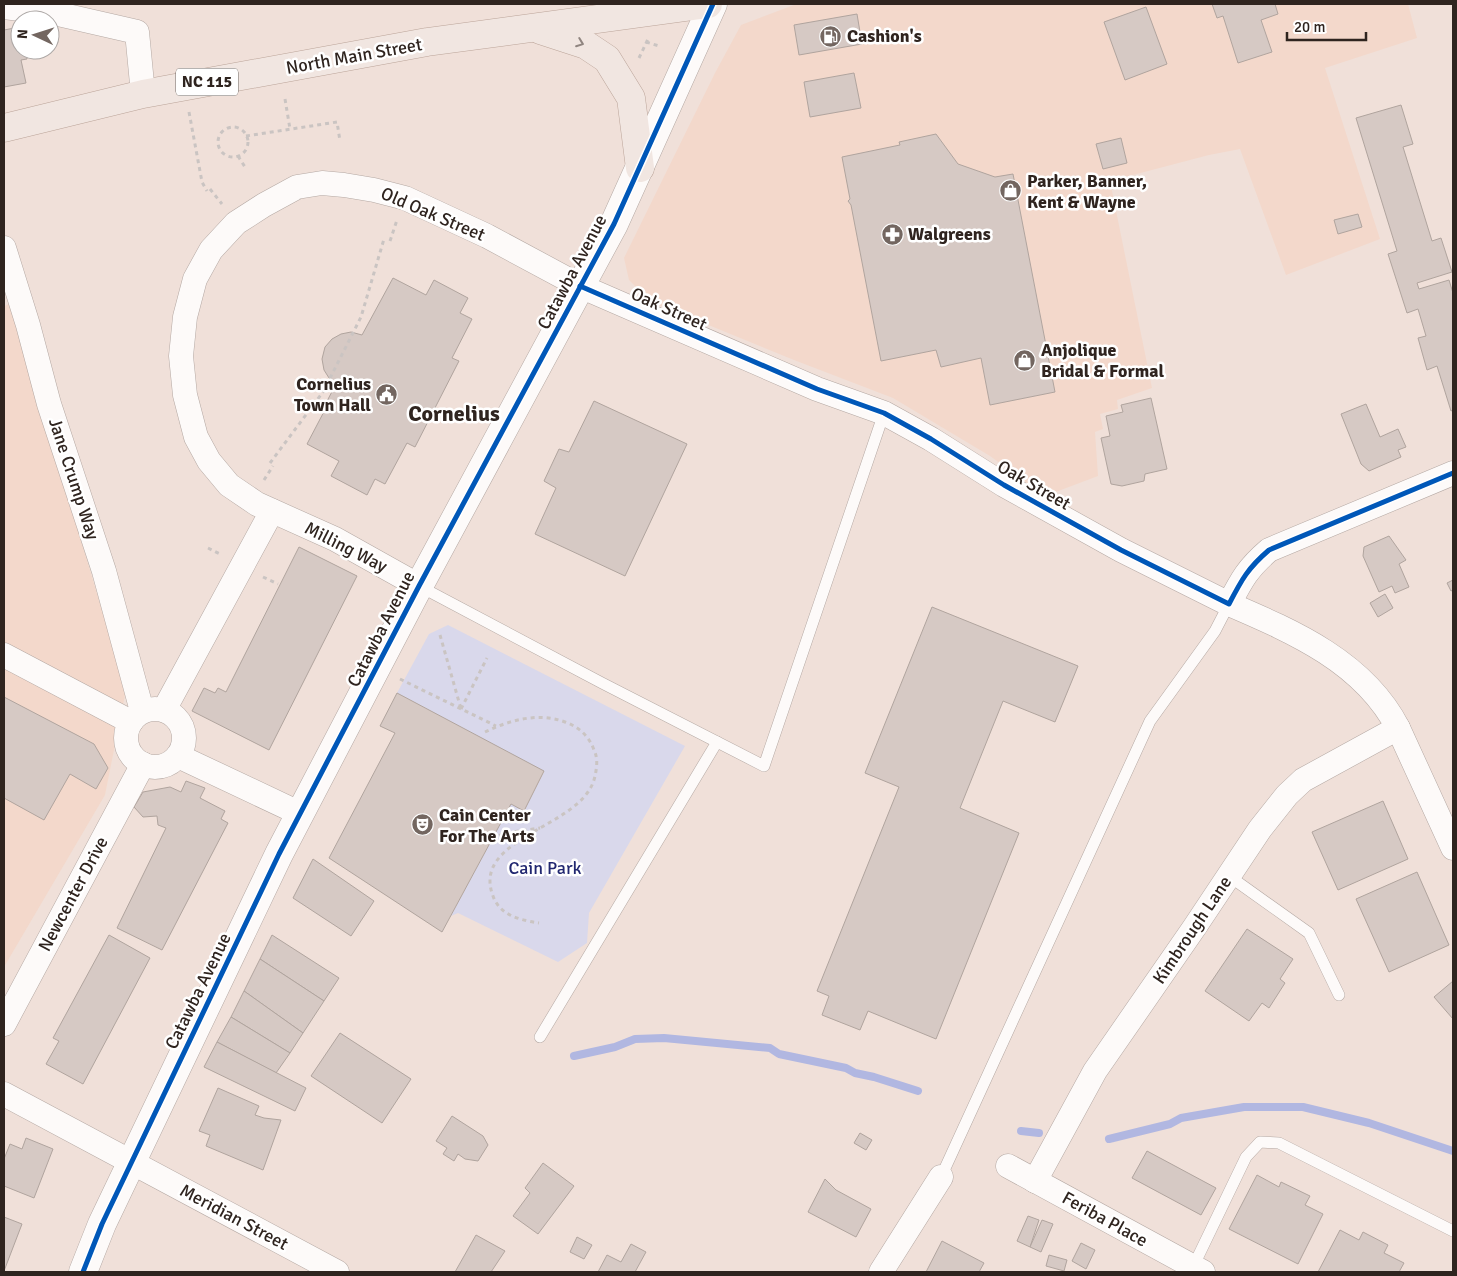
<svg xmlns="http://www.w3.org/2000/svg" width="1457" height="1276" viewBox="0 0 1457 1276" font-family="Signika,sans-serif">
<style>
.built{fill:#f3d8cb}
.green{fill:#d9d8eb}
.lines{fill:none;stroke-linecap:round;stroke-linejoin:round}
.stream{stroke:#b1b7e1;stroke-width:8}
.building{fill:#d6c9c4;stroke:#b0a49e}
.service-casing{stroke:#b4a8a3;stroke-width:12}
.minor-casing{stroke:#b4a8a3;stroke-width:25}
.secondary-casing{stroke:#b4a8a3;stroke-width:29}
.primary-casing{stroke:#bba499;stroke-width:29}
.path{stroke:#cac4c2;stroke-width:3;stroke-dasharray:4 4;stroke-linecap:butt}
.service{stroke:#fdfaf9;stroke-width:11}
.minor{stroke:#fdfaf9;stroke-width:24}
.secondary{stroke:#fdfaf9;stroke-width:28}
.primary{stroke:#f1e6e1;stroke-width:28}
.cycleway-casing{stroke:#fff;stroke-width:8}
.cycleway{stroke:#0057b8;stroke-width:5}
.oneway{stroke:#908580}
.labels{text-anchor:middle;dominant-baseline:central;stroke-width:5;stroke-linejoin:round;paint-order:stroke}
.shield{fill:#fff;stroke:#6d6662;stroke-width:1}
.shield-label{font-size:16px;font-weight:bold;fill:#2f241f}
.poi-label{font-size:18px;font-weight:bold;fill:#2f241f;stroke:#fff;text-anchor:start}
.street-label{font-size:18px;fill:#2f241f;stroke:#fff}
.park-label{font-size:18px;fill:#212770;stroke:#fff}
.district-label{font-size:22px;font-weight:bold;fill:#2f241f;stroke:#fff}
</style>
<rect width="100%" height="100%" fill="#f0e0d9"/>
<g class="built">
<path d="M 800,4 L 1408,4 L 1417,38 L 1325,68 L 1380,239 L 1286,275 L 1240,149 L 1209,155 L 1110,181 L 1152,388 L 1117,400 L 1118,409 L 1100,414 L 1103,429 L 1095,432 L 1098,476 L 1045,496 L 990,456 L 893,398 L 794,360 L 650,301 L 629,280 L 624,258 L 715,73 L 741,25 L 794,5 Z"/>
<path d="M 10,304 L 126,690 L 105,795 L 4,967 L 4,306 Z"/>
</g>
<path class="green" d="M 448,625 L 685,746 L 589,913 L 587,943 L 558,962 L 458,913 L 451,916 L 511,804 L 524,811 L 544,772 L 397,693 L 429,634 Z"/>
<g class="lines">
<g class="stream">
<path d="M 574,1056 L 615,1047 L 635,1039 L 664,1038 L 770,1048 L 779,1054 L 846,1068 L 855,1073 L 874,1077 L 918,1091"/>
<path d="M 1021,1131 L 1039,1133"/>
<path d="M 1109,1139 L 1170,1124 L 1181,1118 L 1244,1107 L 1303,1107 L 1369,1123 L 1453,1151"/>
</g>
</g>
<g class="building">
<path d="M 1212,4 L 1275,4 L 1278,14 L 1261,20 L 1272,52 L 1238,63 L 1223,16 L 1217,18 Z"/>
<path d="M 1146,7 L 1167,64 L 1125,80 L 1104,22 Z"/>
<path d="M 857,14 L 862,44 L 799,55 L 794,25 Z"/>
<path d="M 20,27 L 20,50 L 26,50 L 27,59 L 21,60 L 26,83 L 4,87 L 4,30 Z"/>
<path d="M 854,73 L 861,108 L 810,117 L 804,82 Z"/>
<path d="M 1401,105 L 1413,144 L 1403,147 L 1432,241 L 1441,238 L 1452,272 L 1417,283 L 1419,289 L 1449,280 L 1453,293 L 1453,410 L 1451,411 L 1437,366 L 1427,370 L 1418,338 L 1426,336 L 1418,309 L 1407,313 L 1388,254 L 1397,251 L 1356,118 Z"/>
<path d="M 936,134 L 958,164 L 995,177 L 1013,174 L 1055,392 L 990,405 L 981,358 L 941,367 L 936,350 L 881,361 L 851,205 L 848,201 L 850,199 L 842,157 L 900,145 L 899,142 Z"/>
<path d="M 1121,138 L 1127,163 L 1103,169 L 1096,144 Z"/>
<path d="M 1358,214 L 1362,227 L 1338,234 L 1334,220 Z"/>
<path d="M 393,278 L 426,295 L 434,280 L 468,298 L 460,313 L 472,319 L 452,358 L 459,361 L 415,447 L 407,443 L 385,484 L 375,479 L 367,495 L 331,476 L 339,461 L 307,444 L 328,404 L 326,403 L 336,384 L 329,378 L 324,370 L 322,359 L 325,347 L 332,339 L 341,334 L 351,332 L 362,335 Z"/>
<path d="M 1151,398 L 1167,469 L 1145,474 L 1144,481 L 1122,486 L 1111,484 L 1101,438 L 1110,436 L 1106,416 L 1123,412 L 1121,405 Z"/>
<path d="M 594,401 L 687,444 L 625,576 L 535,534 L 556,488 L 544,481 L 559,449 L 569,452 Z"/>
<path d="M 1366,404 L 1380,437 L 1398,429 L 1406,447 L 1398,450 L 1401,457 L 1369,471 L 1361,464 L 1341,414 Z"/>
<path d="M 1389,536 L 1406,560 L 1399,564 L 1409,587 L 1395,593 L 1392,586 L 1379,592 L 1363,556 L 1364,547 Z"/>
<path d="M 299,547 L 357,576 L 269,750 L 192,711 L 204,688 L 215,693 L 218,688 L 226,692 Z"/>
<path d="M 1453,580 L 1453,590 L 1451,591 L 1447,583 Z"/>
<path d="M 1385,594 L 1393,608 L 1378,617 L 1370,603 Z"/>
<path d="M 932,607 L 1078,666 L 1055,722 L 1003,701 L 960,808 L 1019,833 L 936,1039 L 868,1011 L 860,1030 L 822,1015 L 829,996 L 817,991 L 899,787 L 865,773 Z"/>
<path d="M 397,693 L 544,771 L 524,811 L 511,804 L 442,932 L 329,858 L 395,733 L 380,726 Z"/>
<path d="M 4,697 L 94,744 L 108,768 L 96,789 L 70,774 L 44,820 L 4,798 Z"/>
<path d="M 186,781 L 205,788 L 200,798 L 225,811 L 221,819 L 228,823 L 162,950 L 117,928 L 166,828 L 158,825 L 157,816 L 143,817 L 134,807 L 143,792 L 170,787 L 181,792 Z"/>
<path d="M 1383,801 L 1408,859 L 1338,890 L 1312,832 Z"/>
<path d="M 313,859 L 374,901 L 351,936 L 293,898 Z"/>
<path d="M 1417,872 L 1449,945 L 1389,972 L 1356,899 Z"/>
<path d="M 1247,929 L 1293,959 L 1280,979 L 1285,983 L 1269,1008 L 1262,1003 L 1249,1021 L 1205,991 Z"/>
<path d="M 109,935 L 150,958 L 83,1084 L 46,1064 L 59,1041 L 53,1038 Z"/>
<path d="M 272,935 L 339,978 L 324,1001 L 260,959 Z"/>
<path d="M 260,959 L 324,1001 L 303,1033 L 244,991 Z"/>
<path d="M 1453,981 L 1453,1019 L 1434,997 Z"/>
<path d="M 244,991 L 303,1033 L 290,1053 L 231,1017 Z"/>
<path d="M 231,1017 L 290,1053 L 276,1073 L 217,1042 Z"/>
<path d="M 340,1033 L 411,1079 L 382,1123 L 311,1076 Z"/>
<path d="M 217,1042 L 306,1088 L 295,1111 L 204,1067 Z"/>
<path d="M 218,1088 L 259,1106 L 255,1115 L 264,1118 L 281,1120 L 263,1170 L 206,1146 L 210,1135 L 199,1131 Z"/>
<path d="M 452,1116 L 483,1136 L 488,1145 L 478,1161 L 465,1159 L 458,1154 L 454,1161 L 443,1154 L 447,1148 L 436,1141 Z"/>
<path d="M 860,1133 L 872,1140 L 866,1150 L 854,1143 Z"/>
<path d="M 26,1138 L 53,1149 L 34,1198 L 4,1186 L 4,1159 L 10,1144 L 22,1149 Z"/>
<path d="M 1147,1151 L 1216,1188 L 1201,1215 L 1132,1178 Z"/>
<path d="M 543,1163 L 574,1186 L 538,1234 L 513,1216 L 530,1193 L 525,1188 Z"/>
<path d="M 1257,1175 L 1279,1187 L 1281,1182 L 1310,1196 L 1305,1205 L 1323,1214 L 1298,1264 L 1229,1229 Z"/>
<path d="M 825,1179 L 836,1190 L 871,1209 L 856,1237 L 808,1212 Z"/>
<path d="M 1028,1216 L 1039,1220 L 1030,1247 L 1017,1241 Z"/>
<path d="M 4,1217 L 22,1224 L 4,1271 Z"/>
<path d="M 1042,1220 L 1053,1224 L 1041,1252 L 1030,1247 Z"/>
<path d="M 1340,1230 L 1359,1240 L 1363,1232 L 1388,1245 L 1384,1253 L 1404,1263 L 1399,1272 L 1318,1272 Z"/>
<path d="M 476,1235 L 505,1251 L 491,1272 L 455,1272 Z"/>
<path d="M 577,1237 L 592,1245 L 584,1259 L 570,1252 Z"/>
<path d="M 942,1241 L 984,1263 L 979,1272 L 926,1272 Z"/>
<path d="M 1081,1243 L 1095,1250 L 1086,1269 L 1072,1261 Z"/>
<path d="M 631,1244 L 646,1252 L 635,1272 L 598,1272 L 607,1255 L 621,1262 Z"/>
<path d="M 1049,1255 L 1067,1260 L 1064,1271 L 1046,1266 Z"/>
</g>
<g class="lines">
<defs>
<g id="service">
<path d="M 419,586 L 602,683 L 764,766 L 884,413"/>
<path d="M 1229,876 L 1309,933 L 1339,995"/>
<path d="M 540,1037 L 717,742"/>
<path d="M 941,1177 L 1150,721 L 1215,631 L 1229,604"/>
<path d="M 1193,1267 L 1246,1157 L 1260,1142 L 1279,1143 L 1453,1231"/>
</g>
<g id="minor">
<path d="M 4,7 L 54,13 L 137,32 L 143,94"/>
<path d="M 4,248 L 28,325 L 49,404 L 104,571 L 142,711"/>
<path d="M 419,586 L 335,539 L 257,504 L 229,485 L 209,461 L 196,437 L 185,395 L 181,356 L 185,317 L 195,279 L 211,250 L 236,223 L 264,205 L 297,187 L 322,183 L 344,185 L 374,190 L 405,198 L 487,236 L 580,286 L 817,389 L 884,413 L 931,439 L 1004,485 L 1121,550 L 1229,604 C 1242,579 1248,568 1269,550 L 1453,473"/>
<path d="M 1229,604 C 1294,632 1364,662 1398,728 L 1453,848"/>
<path d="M 4,655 L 131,722"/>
<circle cx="155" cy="738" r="29"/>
<path d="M 164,710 L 272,511"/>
<path d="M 178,756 L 301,814"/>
<path d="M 4,1024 L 143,764"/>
<path d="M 4,1094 L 337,1272"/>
<path d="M 1008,1166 L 1203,1272"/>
<path d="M 1035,1181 L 1095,1071 L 1194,928 L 1260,829 L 1287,795 L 1303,780 L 1398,728"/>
<path d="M 881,1272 L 941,1177"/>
</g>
<path id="secondary" d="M 83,1272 L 102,1224 L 279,854 L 419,586 L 614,224 L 713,4"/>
<g id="primary">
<path d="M 540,30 L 586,45 L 607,59 L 631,98 L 640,168"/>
<path d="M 4,128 L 143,94 L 427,42 L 708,4"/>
</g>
</defs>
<use href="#service" class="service-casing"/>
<use href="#minor" class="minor-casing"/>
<use href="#secondary" class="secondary-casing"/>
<use href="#primary" class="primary-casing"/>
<g class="path">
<path d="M 646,42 L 659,46"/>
<path d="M 639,58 L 648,39"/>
<path d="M 285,99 L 290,129"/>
<path d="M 189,112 L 202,182 L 207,191"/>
<circle cx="233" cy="142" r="15"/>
<path d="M 246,136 L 337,122 L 340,141"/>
<path d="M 238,156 L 245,167"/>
<path d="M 210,189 L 222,204"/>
<path d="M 390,241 L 397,220"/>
<path d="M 270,463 L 323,392 L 361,317 L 384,239"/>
<path d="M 264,480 L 273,466"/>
<path d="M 208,548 L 220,554"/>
<path d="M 263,577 L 278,584"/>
<path d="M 440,635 L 461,709"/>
<path d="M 400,679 L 496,726"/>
<path d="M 461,709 L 487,658"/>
<path d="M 485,732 C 510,720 538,712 565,722 C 579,727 589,736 594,750 C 598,758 597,767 595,776 C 585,828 470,836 493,896 C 500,916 521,920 539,923"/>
<path d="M 492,839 L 505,833 L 540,828"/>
</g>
<use href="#service" class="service"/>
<use href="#minor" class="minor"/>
<use href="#secondary" class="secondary"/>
<use href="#primary" class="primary"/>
<defs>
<g id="cycleway">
<path d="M 580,286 L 817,389 L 884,413 L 931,439 L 1004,485 L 1121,550 L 1229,604 C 1242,579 1248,568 1269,550 L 1453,473"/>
<path d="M 83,1272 L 102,1224 L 279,854 L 419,586 L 614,224 L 713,4"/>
</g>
</defs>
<use href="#cycleway" class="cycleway-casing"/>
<use href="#cycleway" class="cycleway"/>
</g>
<defs><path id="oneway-chevron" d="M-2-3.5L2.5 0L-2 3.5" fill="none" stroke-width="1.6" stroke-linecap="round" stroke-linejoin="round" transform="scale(1.25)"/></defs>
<use class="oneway" href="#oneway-chevron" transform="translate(580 43) rotate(21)"/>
<defs>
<symbol id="fuel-disc" viewBox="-11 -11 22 22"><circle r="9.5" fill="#736660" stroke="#fff"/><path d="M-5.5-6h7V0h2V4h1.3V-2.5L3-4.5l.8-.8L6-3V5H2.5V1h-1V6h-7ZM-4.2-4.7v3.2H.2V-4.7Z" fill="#fff"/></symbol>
<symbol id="shop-disc" viewBox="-11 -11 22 22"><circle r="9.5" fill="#736660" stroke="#fff"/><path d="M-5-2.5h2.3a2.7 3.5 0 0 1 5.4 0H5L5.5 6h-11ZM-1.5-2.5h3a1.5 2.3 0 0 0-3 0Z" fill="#fff"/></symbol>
<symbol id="pharmacy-disc" viewBox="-11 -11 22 22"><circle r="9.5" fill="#736660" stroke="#fff"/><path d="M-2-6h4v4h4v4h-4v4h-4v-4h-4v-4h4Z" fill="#fff"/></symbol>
<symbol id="civic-disc" viewBox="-11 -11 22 22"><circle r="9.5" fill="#736660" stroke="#fff"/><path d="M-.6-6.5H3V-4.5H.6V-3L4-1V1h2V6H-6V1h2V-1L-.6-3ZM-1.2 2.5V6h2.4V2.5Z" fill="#fff"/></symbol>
<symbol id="theatre-disc" viewBox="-11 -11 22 22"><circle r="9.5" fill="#736660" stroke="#fff"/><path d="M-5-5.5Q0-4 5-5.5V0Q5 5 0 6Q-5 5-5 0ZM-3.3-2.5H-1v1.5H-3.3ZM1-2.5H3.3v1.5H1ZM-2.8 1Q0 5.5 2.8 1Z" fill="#fff"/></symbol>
</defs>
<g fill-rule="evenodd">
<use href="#fuel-disc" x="818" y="24" width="25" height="25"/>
<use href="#shop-disc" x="998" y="178" width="25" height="25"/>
<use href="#pharmacy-disc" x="880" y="222" width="25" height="25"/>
<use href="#shop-disc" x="1012" y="348" width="25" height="25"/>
<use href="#civic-disc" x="374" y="382" width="25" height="25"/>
<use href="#theatre-disc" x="410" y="812" width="25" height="25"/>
</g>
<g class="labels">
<rect class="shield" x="176" y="68.5" width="62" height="27" rx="4"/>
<g class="shield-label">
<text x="207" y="82">NC 115</text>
</g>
<g class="poi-label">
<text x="847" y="36">Cashion's</text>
<text x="1027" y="181">Parker, Banner,<tspan x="1027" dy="21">Kent &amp; Wayne</tspan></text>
<text x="908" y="234">Walgreens</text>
<text x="1041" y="350">Anjolique<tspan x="1041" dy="21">Bridal &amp; Formal</tspan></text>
<text x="371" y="384" text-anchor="end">Cornelius<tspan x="371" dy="21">Town Hall</tspan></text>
<text x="439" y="815">Cain Center<tspan x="439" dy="21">For The Arts</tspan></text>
</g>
<g class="street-label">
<text transform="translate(354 56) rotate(-10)">North Main Street</text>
<text transform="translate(433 214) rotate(23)">Old Oak Street</text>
<text transform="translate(572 272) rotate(-62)">Catawba Avenue</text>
<text transform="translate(669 309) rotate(24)">Oak Street</text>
<text transform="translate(74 479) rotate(72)">Jane Crump Way</text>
<text transform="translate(1034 485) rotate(30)">Oak Street</text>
<text transform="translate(346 547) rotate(27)">Milling Way</text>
<text transform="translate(381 629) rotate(-63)">Catawba Avenue</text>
<text transform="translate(73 894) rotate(-62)">Newcenter Drive</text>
<text transform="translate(1192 930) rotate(-56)">Kimbrough Lane</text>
<text transform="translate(198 991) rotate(-64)">Catawba Avenue</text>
<text transform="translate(234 1217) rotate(28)">Meridian Street</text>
<text transform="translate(1105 1219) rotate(29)">Feriba Place</text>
</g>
<g class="park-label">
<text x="545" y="868">Cain Park</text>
</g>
<g class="district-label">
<text x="454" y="413">Cornelius</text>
</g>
</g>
<rect width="1457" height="1276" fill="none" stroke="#2f241f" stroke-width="10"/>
<g transform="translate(35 35) rotate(274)"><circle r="24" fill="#ffffff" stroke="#aca7a5"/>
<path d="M0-4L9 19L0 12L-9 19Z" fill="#736660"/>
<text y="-8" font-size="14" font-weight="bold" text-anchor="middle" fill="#2f241f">N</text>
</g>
<path d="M1287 32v8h79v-8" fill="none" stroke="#2f241f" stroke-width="2.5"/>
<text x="1294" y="32" font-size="15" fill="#2f241f" stroke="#ffffff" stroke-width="4" paint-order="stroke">20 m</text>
</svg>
